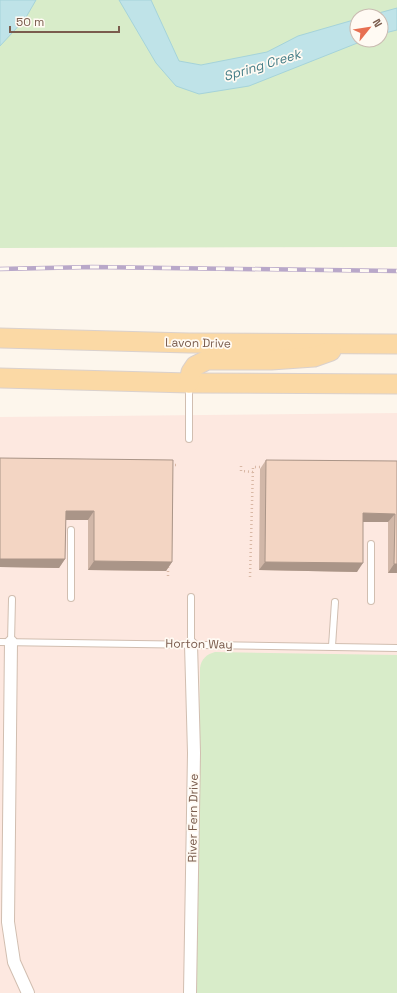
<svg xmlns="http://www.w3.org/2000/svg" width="397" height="993" viewBox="0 0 397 993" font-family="'Space Grotesk',sans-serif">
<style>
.commercial{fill:#fde8e0}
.green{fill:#d8ecc9;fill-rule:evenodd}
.water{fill:#bfe3e8;stroke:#a5d3da}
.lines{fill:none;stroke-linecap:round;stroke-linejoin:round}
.lane-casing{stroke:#d1beb0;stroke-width:8}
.street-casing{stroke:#d1beb0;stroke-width:14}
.primary-casing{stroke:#dad1cd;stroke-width:21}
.path{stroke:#d9b8a5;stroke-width:2.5;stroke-dasharray:1 3;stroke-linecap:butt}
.lane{stroke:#fff;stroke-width:6}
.street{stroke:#fff;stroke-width:12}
.primary{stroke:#fbd9a5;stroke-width:19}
.rail-casing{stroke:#b9a8c9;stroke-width:4.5}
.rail{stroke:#fffaf3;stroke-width:3;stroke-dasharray:9;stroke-linecap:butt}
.wall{fill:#d1b7a8}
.shaded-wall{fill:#aa9588}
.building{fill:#f3d5c3;stroke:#aa9588}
.labels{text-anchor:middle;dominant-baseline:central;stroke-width:3.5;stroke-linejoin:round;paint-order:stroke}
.street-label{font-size:12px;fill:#7a5c4d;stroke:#fffaf3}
.water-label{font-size:13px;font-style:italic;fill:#437c86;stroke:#fffaf3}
</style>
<rect width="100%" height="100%" fill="#fdf6ec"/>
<path class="commercial" d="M 397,413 L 397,993 L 0,993 L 0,417 Z"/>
<g class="green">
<path d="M 0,0 L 397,0 L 397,247 L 0,248 ZM 357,16 L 381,16 L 381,40 L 357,40 Z"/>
<path d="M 215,652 L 397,655 L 397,993 L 196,993 L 200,668 C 201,659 207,654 215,652 Z"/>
</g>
<g class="water">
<path d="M 0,0 L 36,0 L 25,19 L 0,46 Z"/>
<path d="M 119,0 L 151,0 L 179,61 L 201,65 L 267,52 L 298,36 L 357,19 L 357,40 L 365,40 L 249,86 L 199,94 L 176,86 L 156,63 Z"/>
<path d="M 397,8 L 397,30 L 381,34 L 381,16 L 368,16 Z"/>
</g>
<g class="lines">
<defs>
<g id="lane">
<path d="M 189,384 L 189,439"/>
<path d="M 71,530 L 71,598"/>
<path d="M 191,597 L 191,644"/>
<path d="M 371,601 L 371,544"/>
<path d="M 0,642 L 397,648"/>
<path d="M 11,642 L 12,599"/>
<path d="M 332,646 L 335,602"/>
</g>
<g id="street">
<path d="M 11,642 L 8,922 L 14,962 L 28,993"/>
<path d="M 190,993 L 194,753 L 191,644"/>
</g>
<g id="primary">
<path d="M 0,338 L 189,343 L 397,344"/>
<path d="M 0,378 L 189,383 L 397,384"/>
<path d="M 189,383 L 191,372 L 195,366 L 207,360 L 271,360 L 314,357 L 331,351"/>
</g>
</defs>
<use href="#lane" class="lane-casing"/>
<use href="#street" class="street-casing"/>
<use href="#primary" class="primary-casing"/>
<g class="path">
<path d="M 171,465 L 178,465"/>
<path d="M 241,466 L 241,471 L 253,472"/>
<path d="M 168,576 L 168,567"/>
<path d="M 250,577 L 253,467 L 264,467"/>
</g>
<use href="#lane" class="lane"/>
<use href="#street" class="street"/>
<use href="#primary" class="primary"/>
<defs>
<path id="rail" d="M 0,269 L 92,267 L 397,271"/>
</defs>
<use href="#rail" class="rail-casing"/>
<use href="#rail" class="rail"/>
</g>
<g class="wall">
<path d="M 0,458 L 173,460 L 172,562 L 166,571 L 88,570 L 88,520 L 66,520 L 65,559 L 59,568 L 0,567 Z"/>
<path d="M 266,460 L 397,461 L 397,573 L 388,573 L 388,522 L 363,522 L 357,572 L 259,570 L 260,469 Z"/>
</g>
<g class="shaded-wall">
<path d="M 66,511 L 94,511 L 88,520 L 60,520 Z"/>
<path d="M 363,513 L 395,514 L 388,522 L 357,522 Z"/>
<path d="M 0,559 L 65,559 L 59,568 L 0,567 Z"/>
<path d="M 94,561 L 172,562 L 166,571 L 88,570 Z"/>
<path d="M 265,562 L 363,563 L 357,572 L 259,570 Z"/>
<path d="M 394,564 L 397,564 L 397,573 L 388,573 Z"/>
</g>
<g class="building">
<path d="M 0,458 L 173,460 L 172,562 L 94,561 L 94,511 L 66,511 L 65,559 L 0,559 Z"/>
<path d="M 266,460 L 397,461 L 397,564 L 394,564 L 395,514 L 363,513 L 363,563 L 265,562 Z"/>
</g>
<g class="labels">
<g class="street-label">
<text transform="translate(198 343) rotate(1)">Lavon Drive</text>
<text transform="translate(199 644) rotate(1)">Horton Way</text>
<text transform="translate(193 818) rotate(-89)">River Fern Drive</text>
</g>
<g class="water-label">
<text transform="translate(262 65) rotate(-17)">Spring Creek</text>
</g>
</g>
<g transform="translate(369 28) rotate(60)"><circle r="19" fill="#fffaf3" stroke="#cabbb1"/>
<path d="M0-3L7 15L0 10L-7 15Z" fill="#e76f51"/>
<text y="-6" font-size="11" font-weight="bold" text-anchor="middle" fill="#7a5c4d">N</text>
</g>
<path d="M10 26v6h109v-6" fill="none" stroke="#7a5c4d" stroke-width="2"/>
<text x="16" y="26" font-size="12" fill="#7a5c4d" stroke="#fffaf3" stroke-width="3" paint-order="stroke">50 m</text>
</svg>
